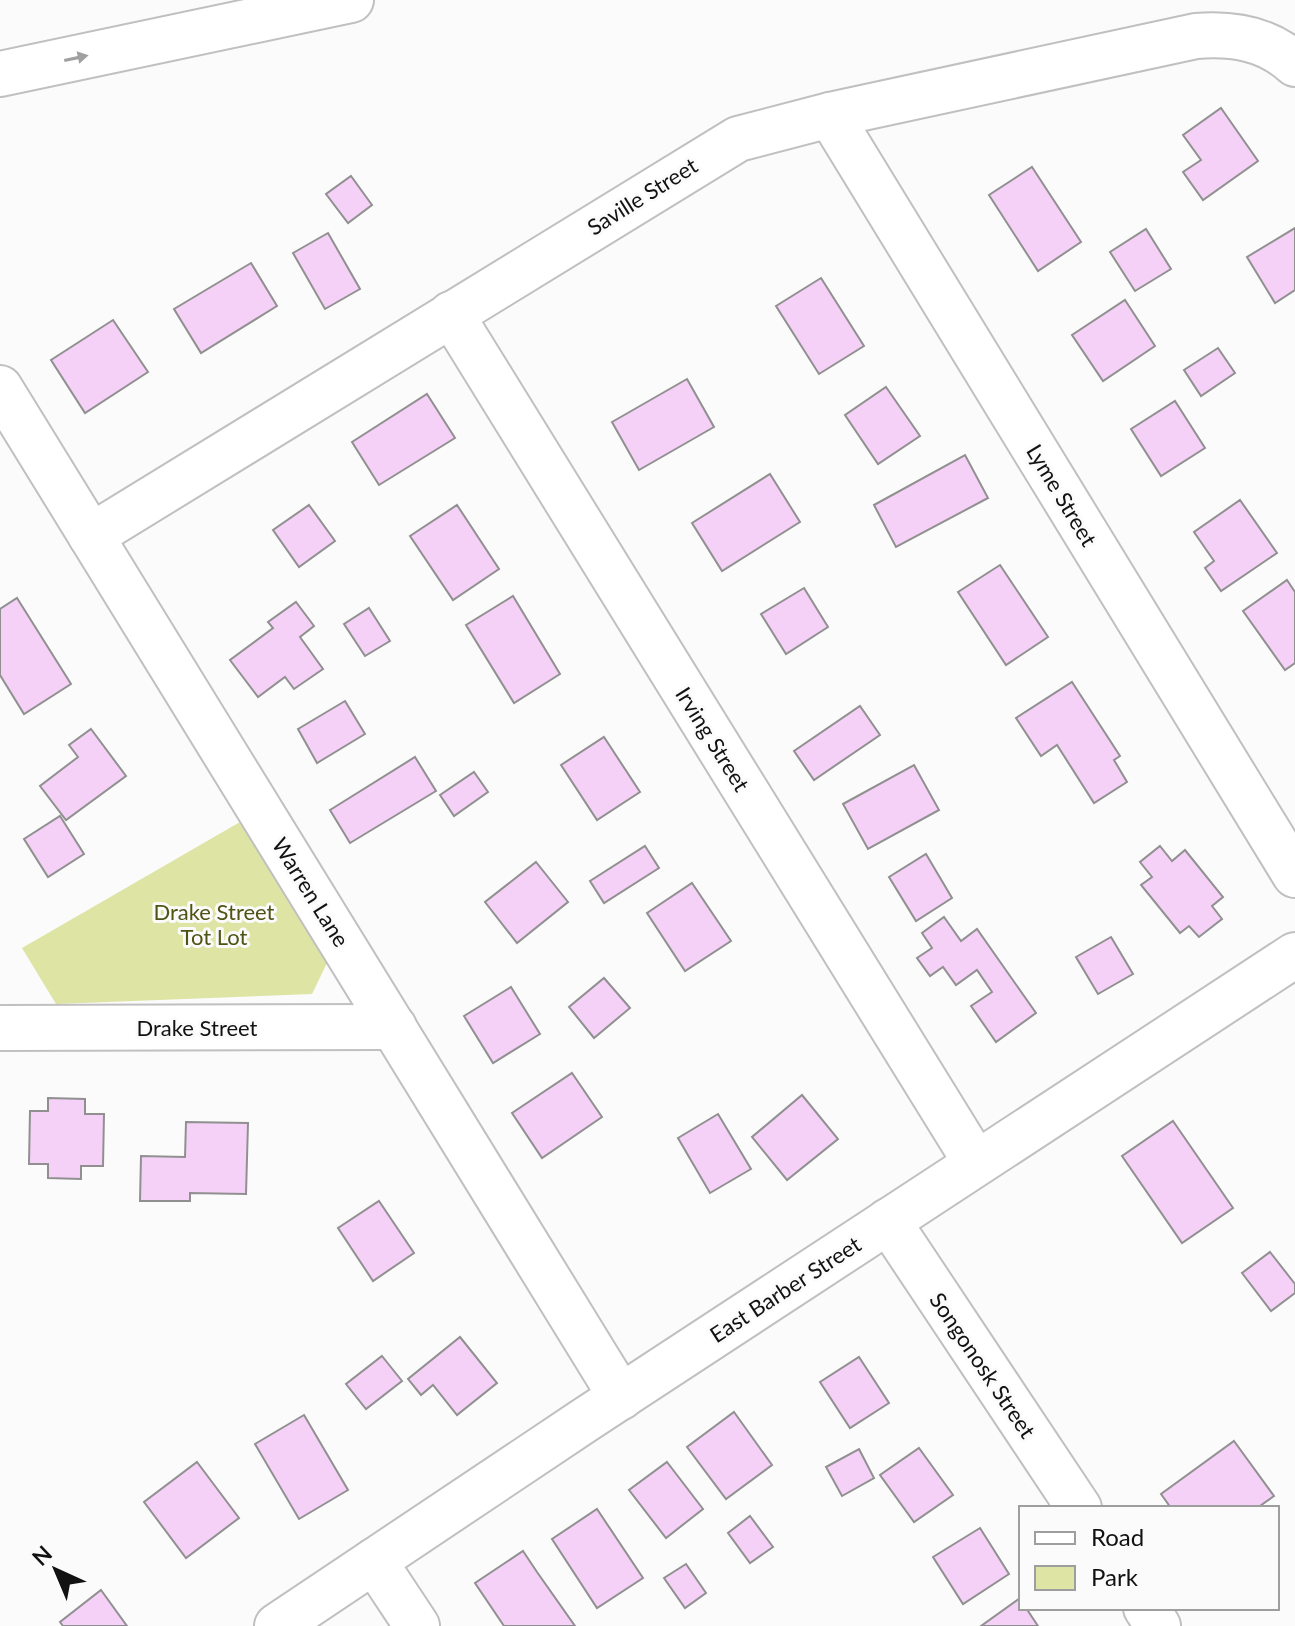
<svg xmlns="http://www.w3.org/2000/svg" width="1295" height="1626" viewBox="0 0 1295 1626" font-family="Lato,sans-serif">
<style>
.green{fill:#dee4a4}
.building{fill:#f6d1f7;stroke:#919091;stroke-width:2}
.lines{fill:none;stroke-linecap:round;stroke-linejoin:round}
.street-casing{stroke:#c0c0c1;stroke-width:48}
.highway-casing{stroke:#c0c0c1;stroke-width:48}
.street{stroke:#fff;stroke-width:44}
.highway{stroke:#fff;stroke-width:44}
.oneway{fill:#a0a0a1}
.labels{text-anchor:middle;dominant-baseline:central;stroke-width:6;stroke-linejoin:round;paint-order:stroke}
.street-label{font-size:22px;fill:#121213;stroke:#fbfbfc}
.park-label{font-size:22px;fill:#4f5314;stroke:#fbfbfc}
</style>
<rect width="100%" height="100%" fill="#fbfbfc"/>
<path class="green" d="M 240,822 L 327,963 L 312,994 L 56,1004 L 22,948 Z"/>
<g class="building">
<path d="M 1221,108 L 1258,161 L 1203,200 L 1183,172 L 1201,160 L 1183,135 Z"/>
<path d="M 1032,167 L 1081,242 L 1038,271 L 989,195 Z"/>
<path d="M 351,176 L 372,205 L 348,223 L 326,194 Z"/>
<path d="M 1295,228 L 1295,290 L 1275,303 L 1247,257 Z"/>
<path d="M 1146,229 L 1171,269 L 1135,291 L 1110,252 Z"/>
<path d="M 328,233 L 360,289 L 325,309 L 293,253 Z"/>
<path d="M 251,263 L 277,306 L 201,353 L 174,309 Z"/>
<path d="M 821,278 L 864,346 L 819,374 L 776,306 Z"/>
<path d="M 1125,300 L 1155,346 L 1103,381 L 1072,335 Z"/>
<path d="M 113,320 L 148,372 L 85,413 L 51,360 Z"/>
<path d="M 1218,348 L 1235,373 L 1201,396 L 1184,370 Z"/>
<path d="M 687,379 L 714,427 L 639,470 L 612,422 Z"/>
<path d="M 886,387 L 920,436 L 878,464 L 845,415 Z"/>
<path d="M 427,394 L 455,438 L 379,485 L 352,442 Z"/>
<path d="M 1175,401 L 1205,448 L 1161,476 L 1131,429 Z"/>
<path d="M 965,455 L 988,498 L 896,547 L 874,505 Z"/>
<path d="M 770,474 L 800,522 L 722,571 L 692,523 Z"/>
<path d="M 1240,500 L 1277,553 L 1221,591 L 1205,568 L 1214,561 L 1194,532 Z"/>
<path d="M 309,505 L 335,541 L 299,567 L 273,530 Z"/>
<path d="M 457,505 L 499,569 L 453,600 L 410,536 Z"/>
<path d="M 1000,565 L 1048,637 L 1006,665 L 958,592 Z"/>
<path d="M 1287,580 L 1295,592 L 1295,663 L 1285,670 L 1243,611 Z"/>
<path d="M 804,588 L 828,627 L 786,654 L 761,614 Z"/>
<path d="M 513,596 L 560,674 L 514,703 L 466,625 Z"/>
<path d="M 17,598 L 71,684 L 24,714 L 0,675 L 0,609 Z"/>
<path d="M 296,602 L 314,626 L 300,637 L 323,669 L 294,689 L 285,677 L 258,697 L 230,660 L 273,628 L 268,622 Z"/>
<path d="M 369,608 L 390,641 L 365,656 L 344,624 Z"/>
<path d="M 1072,682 L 1120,756 L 1114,760 L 1127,782 L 1094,803 L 1057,745 L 1041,756 L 1016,718 Z"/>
<path d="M 345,701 L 365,734 L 317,763 L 298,729 Z"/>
<path d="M 860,706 L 880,735 L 814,780 L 794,751 Z"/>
<path d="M 91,729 L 126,776 L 66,820 L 40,786 L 78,757 L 69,745 Z"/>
<path d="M 604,737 L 640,792 L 597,820 L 561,765 Z"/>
<path d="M 415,757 L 436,791 L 350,843 L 330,810 Z"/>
<path d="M 914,765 L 939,810 L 868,849 L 843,804 Z"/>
<path d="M 474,772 L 488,792 L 454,816 L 440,795 Z"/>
<path d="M 60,816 L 84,854 L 48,877 L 24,839 Z"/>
<path d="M 645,846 L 659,868 L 604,903 L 590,881 Z"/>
<path d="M 1160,846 L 1172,861 L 1185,850 L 1223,897 L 1212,906 L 1222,919 L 1199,937 L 1189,926 L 1180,933 L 1141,885 L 1152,877 L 1140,862 Z"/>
<path d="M 926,854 L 952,898 L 916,921 L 889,877 Z"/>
<path d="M 536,862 L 568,902 L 517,943 L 485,902 Z"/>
<path d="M 692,883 L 731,941 L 685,971 L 647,913 Z"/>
<path d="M 944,917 L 961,941 L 977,929 L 1036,1013 L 996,1042 L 971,1006 L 992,992 L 977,970 L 956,985 L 943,967 L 930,976 L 917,958 L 932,948 L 922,933 Z"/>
<path d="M 1111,937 L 1133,974 L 1098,994 L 1076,957 Z"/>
<path d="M 604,978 L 630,1008 L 594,1038 L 569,1007 Z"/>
<path d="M 511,987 L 540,1034 L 493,1063 L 464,1016 Z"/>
<path d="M 572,1073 L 602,1117 L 542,1158 L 512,1113 Z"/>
<path d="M 802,1095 L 838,1139 L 787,1180 L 752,1137 Z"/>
<path d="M 48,1098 L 85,1099 L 85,1114 L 104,1114 L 103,1166 L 81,1166 L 81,1179 L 48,1178 L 48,1164 L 29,1164 L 30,1111 L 48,1111 Z"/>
<path d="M 718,1114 L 751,1169 L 710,1193 L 678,1138 Z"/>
<path d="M 1173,1121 L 1233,1208 L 1182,1243 L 1122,1156 Z"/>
<path d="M 186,1122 L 248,1123 L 246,1194 L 190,1193 L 190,1201 L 140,1201 L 141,1156 L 185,1157 Z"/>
<path d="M 379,1201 L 414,1253 L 373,1281 L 338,1228 Z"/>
<path d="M 1270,1252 L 1295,1284 L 1295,1293 L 1271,1311 L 1242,1273 Z"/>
<path d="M 460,1337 L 497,1383 L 457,1415 L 433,1385 L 421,1395 L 408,1379 Z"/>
<path d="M 382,1356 L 402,1381 L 366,1409 L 346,1384 Z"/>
<path d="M 859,1357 L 889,1403 L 850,1428 L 820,1382 Z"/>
<path d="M 734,1412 L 772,1465 L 726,1499 L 687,1447 Z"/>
<path d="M 304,1415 L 348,1490 L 299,1519 L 255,1444 Z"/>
<path d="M 1234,1441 L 1274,1496 L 1257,1508 L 1171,1508 L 1161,1494 Z"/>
<path d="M 919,1448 L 953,1495 L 914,1522 L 880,1475 Z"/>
<path d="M 859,1449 L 874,1478 L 842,1496 L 826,1467 Z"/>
<path d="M 197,1462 L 239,1518 L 186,1558 L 144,1502 Z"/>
<path d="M 667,1462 L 703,1509 L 666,1538 L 629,1490 Z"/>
<path d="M 597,1509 L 643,1578 L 597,1608 L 552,1539 Z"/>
<path d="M 750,1516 L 773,1547 L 750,1563 L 728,1533 Z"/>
<path d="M 980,1528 L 1009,1574 L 963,1604 L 933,1557 Z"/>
<path d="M 523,1551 L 537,1572 L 575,1626 L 504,1626 L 475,1583 Z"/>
<path d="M 686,1564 L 706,1593 L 685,1608 L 664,1578 Z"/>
<path d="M 101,1590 L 127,1626 L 63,1626 L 60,1622 Z"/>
<path d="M 1020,1598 L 1021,1608 L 1026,1608 L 1038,1626 L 981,1626 Z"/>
</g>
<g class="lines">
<defs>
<g id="street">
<path d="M 830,115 L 1295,875"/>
<path d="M 451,314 L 976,1163"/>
<path d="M 0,388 L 621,1397"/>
<path d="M 91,536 L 738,139 L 830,115 L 1196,36 C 1232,33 1267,38 1295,64"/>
<path d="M 0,1028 L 394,1027"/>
<path d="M 888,1221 L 1079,1508"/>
<path d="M 374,1561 L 417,1626"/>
<path d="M 1146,1608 L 1158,1626"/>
<path d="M 277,1626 L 585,1420 L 1295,955"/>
</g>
<path id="highway" d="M 0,74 L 351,0"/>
</defs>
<use href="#street" class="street-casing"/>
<use href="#highway" class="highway-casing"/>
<use href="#street" class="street"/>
<use href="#highway" class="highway"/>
</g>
<defs><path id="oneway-solid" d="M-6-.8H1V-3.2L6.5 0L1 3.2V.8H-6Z" transform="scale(2)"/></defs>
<use class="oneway" href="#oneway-solid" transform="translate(76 58) rotate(-12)"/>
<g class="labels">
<g class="street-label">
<text transform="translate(642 196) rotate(-32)">Saville Street</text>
<text transform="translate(1062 495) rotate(59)">Lyme Street</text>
<text transform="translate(713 739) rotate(58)">Irving Street</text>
<text transform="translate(311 892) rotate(58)">Warren Lane</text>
<text x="197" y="1027">Drake Street</text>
<text transform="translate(785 1289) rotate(-33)">East Barber Street</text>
<text transform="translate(983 1365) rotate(56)">Songonosk Street</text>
</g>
<g class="park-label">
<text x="214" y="911">Drake Street<tspan x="214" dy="25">Tot Lot</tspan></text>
</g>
</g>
<rect x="1019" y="1506" width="260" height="104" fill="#fbfbfc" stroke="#9e9e9f" stroke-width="2"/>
<rect x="1035" y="1532" width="40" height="12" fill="#ffffff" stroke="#9e9e9f" stroke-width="2"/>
<text x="1091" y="1546" font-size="24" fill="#121213">Road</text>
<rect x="1035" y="1566" width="40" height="24" fill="#dee4a4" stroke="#9e9e9f" stroke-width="2"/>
<text x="1091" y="1586" font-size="24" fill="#121213">Park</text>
<g transform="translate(56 1570) rotate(316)" stroke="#fbfbfc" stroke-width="6" paint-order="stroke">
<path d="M0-6L14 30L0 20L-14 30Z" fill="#121213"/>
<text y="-12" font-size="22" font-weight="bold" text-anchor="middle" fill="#121213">N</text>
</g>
</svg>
